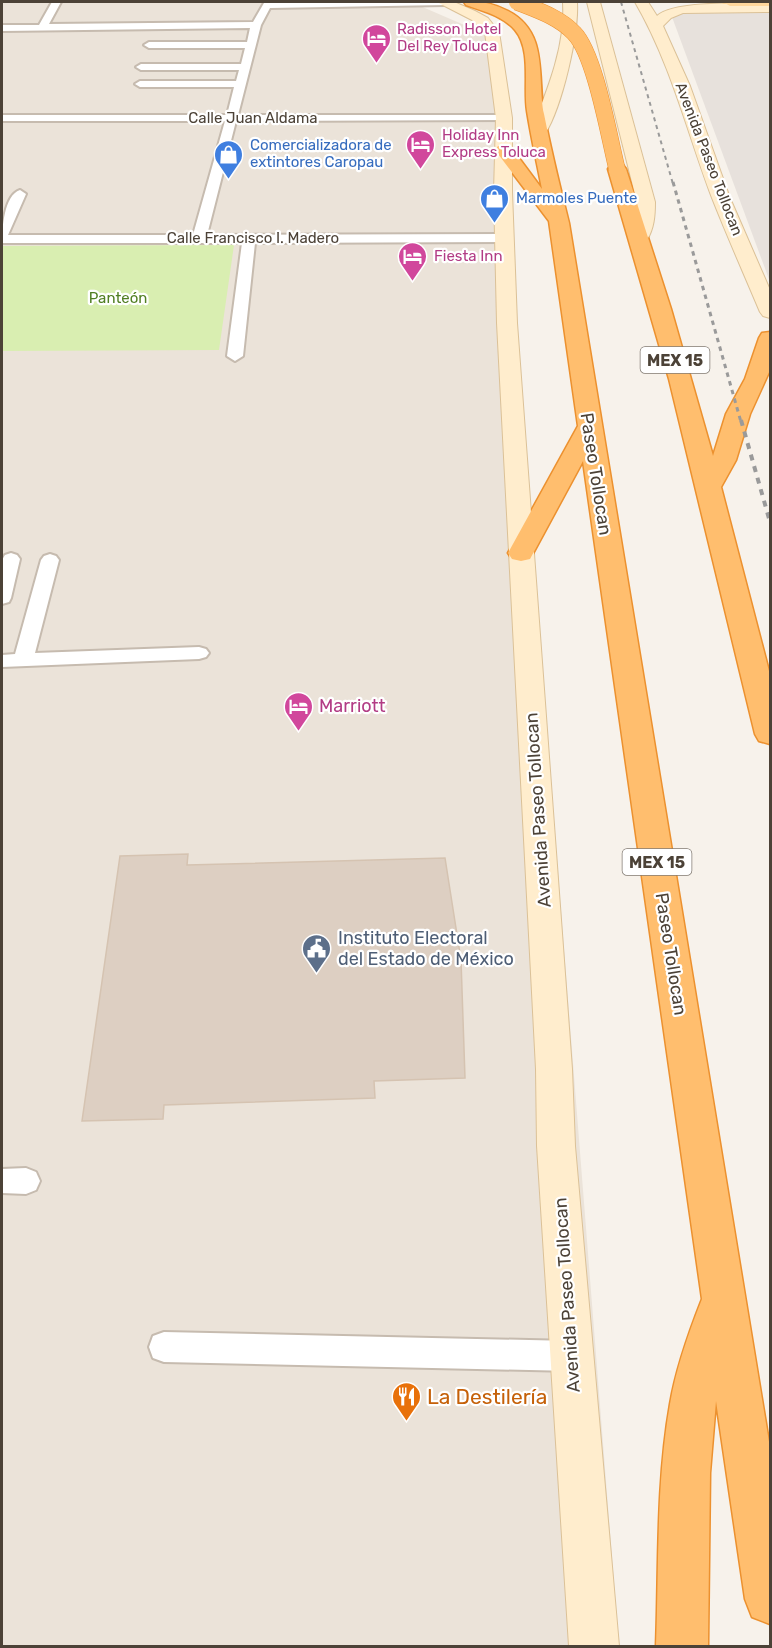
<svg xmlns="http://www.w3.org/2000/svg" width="772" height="1648" viewBox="0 0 772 1648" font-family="Rubik,sans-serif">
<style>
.residential{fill:#ebe3d9}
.industrial{fill:#e7e1dc}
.green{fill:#d9eeb1}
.building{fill:#ddcfc2;stroke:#d5c3b1;stroke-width:1.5}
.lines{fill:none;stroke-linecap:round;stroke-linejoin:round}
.street-casing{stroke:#c6bbaf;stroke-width:4}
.secondary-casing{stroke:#dbc197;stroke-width:2}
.primary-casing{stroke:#efb460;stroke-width:3}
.highway-casing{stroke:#ec912f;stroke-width:3}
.street{fill:#fff;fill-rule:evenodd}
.secondary{fill:#ffedcd;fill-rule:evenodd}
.primary{fill:#ffd79c;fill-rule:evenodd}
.highway{fill:#ffbe6e;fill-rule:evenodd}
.rail-far2{stroke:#9a9a9a;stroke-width:2;stroke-dasharray:4 4;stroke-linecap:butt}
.rail-far1{stroke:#9a9a9a;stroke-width:3;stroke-dasharray:4.5 4.5;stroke-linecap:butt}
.rail{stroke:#9a9a9a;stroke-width:4;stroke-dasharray:6 6;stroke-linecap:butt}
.highway-bridge-casing{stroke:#ec912f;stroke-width:17;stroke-linecap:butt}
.highway-bridge{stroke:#ffbe6e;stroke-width:16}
.labels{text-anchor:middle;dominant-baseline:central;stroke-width:4.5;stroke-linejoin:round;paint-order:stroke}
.far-hotel-label{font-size:15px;fill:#b23c85;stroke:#fff;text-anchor:start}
.far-street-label{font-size:15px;fill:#4c4237;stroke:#fff}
.far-shop-label{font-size:15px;fill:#366cbe;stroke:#fff;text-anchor:start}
.far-park-label{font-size:15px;fill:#517f23;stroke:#fff}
.shield{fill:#fff;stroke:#827b73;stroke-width:1.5}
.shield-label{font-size:16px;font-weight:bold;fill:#4c4237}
.street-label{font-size:18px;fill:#4c4237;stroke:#fff}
.hotel-label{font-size:18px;fill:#b23c85;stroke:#fff;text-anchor:start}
.service-label{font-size:18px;fill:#4e5e75;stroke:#fff;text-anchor:start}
.near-food-label{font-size:21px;fill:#c56008;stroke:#fff;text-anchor:start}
</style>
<rect width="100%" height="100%" fill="#f7f2eb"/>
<path class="residential" d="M 2,2 L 411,2 L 492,37 L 619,1646 L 2,1646 Z"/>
<path class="industrial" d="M 701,11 L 770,11 L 770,282 L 672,17 L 682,12 Z"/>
<path class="green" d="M 234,245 L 219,350 L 2,351 L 2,246 Z"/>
<path class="building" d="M 188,854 L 187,865 L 445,858 L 461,960 L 465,1078 L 374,1081 L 375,1098 L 164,1105 L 163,1119 L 82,1121 L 120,856 Z"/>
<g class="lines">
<defs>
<g id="street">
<path d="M 52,2 L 61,2 L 49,24 L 253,22 L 264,3 L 267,2 L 449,2 L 445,5 L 270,8 L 261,25 L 238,115 L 504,115 L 508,116 L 508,120 L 236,121 L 207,235 L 504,234 L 511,238 L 504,242 L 255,243 L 243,356 L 235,361 L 227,356 L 242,243 L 2,243 C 2,229 4,195 20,190 L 26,194 L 8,235 L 193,235 L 225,121 L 2,121 L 2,115 L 227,115 L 234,87 L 140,87 L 135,84 L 140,81 L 236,81 L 239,70 L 141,70 L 136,67 L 141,64 L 241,64 L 245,48 L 149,48 L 144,45 L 149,42 L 247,42 L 250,28 L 2,31 L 2,25 L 39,25 Z"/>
<path d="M 11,553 L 17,555 L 20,559 L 11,598 L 9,602 L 2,604 L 2,560 L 5,555 Z"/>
<path d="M 50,554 L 56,556 L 59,560 L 35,653 L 199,647 L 206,649 L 209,653 L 206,657 L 199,659 L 2,667 L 2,655 L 15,654 L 41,560 L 44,556 Z"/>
<path d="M 26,1168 L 36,1172 L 40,1181 L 36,1190 L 26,1194 L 2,1193 L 2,1169 Z"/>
<path d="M 164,1332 L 572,1341 L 583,1345 L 587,1356 L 583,1367 L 572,1371 L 164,1362 L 153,1358 L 149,1347 L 153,1336 Z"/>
</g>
<g id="secondary">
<path d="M 437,2 L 454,2 L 475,11 L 488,18 L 499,32 L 512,118 L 512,192 L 517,323 L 572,1069 L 575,1146 L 619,1646 L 569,1646 L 537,1146 L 536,1069 L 497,323 L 494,192 L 496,118 L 485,32 L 472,20 Z"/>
<path d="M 563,2 L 577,2 C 579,34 562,107 545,134 L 539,136 L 531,131 C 547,91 566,46 563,2 Z"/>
<path d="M 587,2 L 600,2 L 655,202 C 655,216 654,228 647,240 L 633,240 L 631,236 L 637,218 L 637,202 Z"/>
<path d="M 635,2 L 648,2 L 657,16 C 675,0 745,4 770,4 L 770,12 L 683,13 L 671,18 L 663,26 L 690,86 L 730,198 L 770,290 L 770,318 L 763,316 L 760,312 C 744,274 727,236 712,198 C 687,132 671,64 635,2 Z"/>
</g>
<path id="primary" d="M 723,2 L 770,2 L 770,6 L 730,6 Z"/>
<g id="highway">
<path d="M 464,2 C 480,0 494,4 508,11 C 549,32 537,77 544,114 C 551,151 560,187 569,223 L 770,1448 L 770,1624 L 752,1617 L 745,1599 L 716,1401 L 710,1473 L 708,1646 L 656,1646 C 659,1566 656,1483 670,1404 C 676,1368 689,1332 702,1299 L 583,461 L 530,559 L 521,561 L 512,559 L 508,553 L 578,426 L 549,221 L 495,150 L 498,146 L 510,146 L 542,189 C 537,163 531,137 527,111 C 523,87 532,50 515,30 C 503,16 483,11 466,5 Z"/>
<path d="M 617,164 L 623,165 L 626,169 L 671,309 L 713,456 L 726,414 L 745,379 L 759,338 L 762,333 L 770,332 L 770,370 L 750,414 L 736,460 L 721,487 L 770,675 L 770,744 L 759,741 L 755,734 L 669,379 L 608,169 L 611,165 Z"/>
</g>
</defs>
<use href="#street" class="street-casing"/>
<use href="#secondary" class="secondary-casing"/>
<use href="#primary" class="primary-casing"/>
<use href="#highway" class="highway-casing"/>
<use href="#street" class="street"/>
<use href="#secondary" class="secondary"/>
<use href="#primary" class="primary"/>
<use href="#highway" class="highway"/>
<path class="rail-far2" d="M 621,2 L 673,184"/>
<path class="rail-far1" d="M 673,182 L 741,422"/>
<path class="rail" d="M 741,420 L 770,522"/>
<defs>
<path id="highway-bridge" d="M 517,2 C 537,10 559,17 574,33 C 595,54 609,137 617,169"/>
</defs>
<use href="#highway-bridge" class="highway-bridge-casing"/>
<use href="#highway-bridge" class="highway-bridge"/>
</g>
<defs>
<symbol id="hotel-pin" viewBox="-11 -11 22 30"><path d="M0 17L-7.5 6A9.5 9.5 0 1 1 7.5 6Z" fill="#d1479c" stroke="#fff"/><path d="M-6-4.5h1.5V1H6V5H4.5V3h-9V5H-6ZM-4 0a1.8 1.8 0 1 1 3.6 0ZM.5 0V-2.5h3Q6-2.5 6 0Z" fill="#fff"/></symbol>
<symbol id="shop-pin" viewBox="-11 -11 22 30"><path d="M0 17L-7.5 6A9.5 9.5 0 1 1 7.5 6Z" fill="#3f7fe0" stroke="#fff"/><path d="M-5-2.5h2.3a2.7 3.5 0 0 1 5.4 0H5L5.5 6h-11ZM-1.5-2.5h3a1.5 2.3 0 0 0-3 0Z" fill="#fff"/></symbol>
<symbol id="civic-pin" viewBox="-11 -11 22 30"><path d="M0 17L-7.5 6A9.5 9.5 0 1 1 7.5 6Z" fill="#5c6f8a" stroke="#fff"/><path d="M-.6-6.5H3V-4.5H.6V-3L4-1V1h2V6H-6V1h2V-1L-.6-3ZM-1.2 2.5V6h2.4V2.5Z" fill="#fff"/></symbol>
<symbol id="restaurant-pin" viewBox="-11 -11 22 30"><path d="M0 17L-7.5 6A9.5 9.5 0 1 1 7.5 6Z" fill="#e8710a" stroke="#fff"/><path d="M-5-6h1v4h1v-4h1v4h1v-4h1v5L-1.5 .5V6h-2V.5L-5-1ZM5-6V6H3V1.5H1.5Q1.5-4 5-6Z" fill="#fff"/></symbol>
</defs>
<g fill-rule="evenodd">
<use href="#hotel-pin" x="360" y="22" width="33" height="45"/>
<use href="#hotel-pin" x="404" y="128" width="33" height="45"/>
<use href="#shop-pin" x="212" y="138" width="33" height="45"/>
<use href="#shop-pin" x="478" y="182" width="33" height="45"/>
<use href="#hotel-pin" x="396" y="240" width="33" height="45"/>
<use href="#hotel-pin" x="282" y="690" width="33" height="45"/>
<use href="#civic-pin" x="300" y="932" width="33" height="45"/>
<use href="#restaurant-pin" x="390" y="1380" width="33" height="45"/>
</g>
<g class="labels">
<g class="far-hotel-label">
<text x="397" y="29">Radisson Hotel<tspan x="397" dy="17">Del Rey Toluca</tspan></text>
<text x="442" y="135">Holiday Inn<tspan x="442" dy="17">Express Toluca</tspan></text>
<text x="434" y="256">Fiesta Inn</text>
</g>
<g class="far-street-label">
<text x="253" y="118">Calle Juan Aldama</text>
<text transform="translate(709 159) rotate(69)">Avenida Paseo Tollocan</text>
<text x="253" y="238">Calle Francisco I. Madero</text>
</g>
<g class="far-shop-label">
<text x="250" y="145">Comercializadora de<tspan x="250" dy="17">extintores Caropau</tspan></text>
<text x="516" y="198">Marmoles Puente</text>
</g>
<g class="far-park-label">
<text x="118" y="298">Panteón</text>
</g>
<g class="shield">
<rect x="640.5" y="347" width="69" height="26" rx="4.5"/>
<rect x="622.5" y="849" width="69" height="26" rx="4.5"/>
</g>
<g class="shield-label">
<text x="675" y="360">MEX 15</text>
<text x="657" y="862">MEX 15</text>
</g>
<g class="street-label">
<text transform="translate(596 474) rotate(81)">Paseo Tollocan</text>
<text transform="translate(538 810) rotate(-94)">Avenida Paseo Tollocan</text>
<text transform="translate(671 954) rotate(81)">Paseo Tollocan</text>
<text transform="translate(567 1295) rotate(-94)">Avenida Paseo Tollocan</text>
</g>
<g class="hotel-label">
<text x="319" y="706">Marriott</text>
</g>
<g class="service-label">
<text x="338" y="938">Instituto Electoral<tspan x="338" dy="21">del Estado de México</tspan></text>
</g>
<g class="near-food-label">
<text x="427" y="1396">La Destilería</text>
</g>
</g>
<rect width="772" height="1648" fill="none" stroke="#4c4237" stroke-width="6"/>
</svg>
